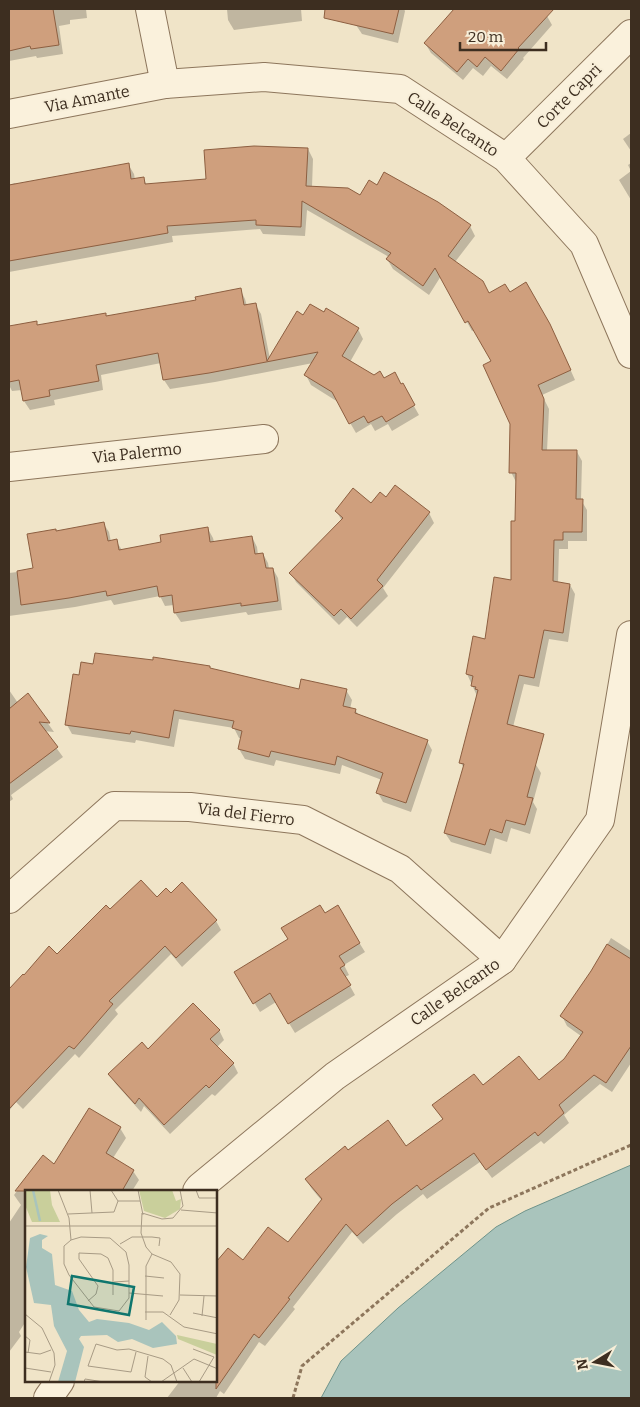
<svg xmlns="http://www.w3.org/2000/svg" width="640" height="1407" viewBox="0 0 640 1407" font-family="Bitter,serif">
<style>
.water{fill:#a9c4bc;stroke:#6f938a}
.shadow{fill:#0003}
.building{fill:#cf9f7d;stroke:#8d5f41}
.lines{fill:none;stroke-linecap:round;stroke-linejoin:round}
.street-casing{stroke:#8d765c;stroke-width:30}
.path{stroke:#8d765c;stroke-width:3;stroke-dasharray:4 2.5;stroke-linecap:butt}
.street{stroke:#faf1dc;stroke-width:28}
.labels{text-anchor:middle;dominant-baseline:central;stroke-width:4;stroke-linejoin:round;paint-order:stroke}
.street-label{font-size:16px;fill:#3d2e20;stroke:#f7eed8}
.inset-river{fill:none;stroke:#a9c4bc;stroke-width:2.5}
.inset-road{fill:none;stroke:#a89b85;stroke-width:1}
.view{fill:#0f766e;fill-opacity:0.15;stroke:#0f766e;stroke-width:2.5}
.inset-edge{fill:none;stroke:#3d2e20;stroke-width:2.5}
</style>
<rect width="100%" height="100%" fill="#f0e4c8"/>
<path class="water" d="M 631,1165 L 631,1398 L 321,1398 L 341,1361 L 398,1308 L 496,1227 L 525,1211 Z"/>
<g class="shadow">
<path d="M 9,9 L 86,9 L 87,18 L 70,20 L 70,24 L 59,26 L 63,54 L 37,58 L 36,56 L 9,61 Z"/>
<path d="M 227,9 L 301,9 L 302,21 L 234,30 L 228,20 Z"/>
<path d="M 357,9 L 404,9 L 405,11 L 398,43 L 362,34 L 356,25 L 355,17 Z"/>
<path d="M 455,9 L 548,9 L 543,13 L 547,16 L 552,25 L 523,58 L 524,59 L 507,79 L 491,66 L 483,76 L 473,68 L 463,80 L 431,53 L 425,43 Z"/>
<path d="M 631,133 L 631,151 L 623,139 Z"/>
<path d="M 308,149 L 313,159 L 312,187 L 361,197 L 470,226 L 475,236 L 455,262 L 489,295 L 509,293 L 555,335 L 575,380 L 542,395 L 549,409 L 547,451 L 577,452 L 582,461 L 581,500 L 587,510 L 587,541 L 568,541 L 568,549 L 559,549 L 558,583 L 570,585 L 575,594 L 568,642 L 549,639 L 539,687 L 524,684 L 513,727 L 541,773 L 533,802 L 537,809 L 530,834 L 511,828 L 507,842 L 495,838 L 491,854 L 451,842 L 445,833 L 464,768 L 460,762 L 477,696 L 467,674 L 486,640 L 512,581 L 517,522 L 516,482 L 511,472 L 511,423 L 493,362 L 475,330 L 472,331 L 441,276 L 429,295 L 393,269 L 387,259 L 389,257 L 307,210 L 305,236 L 263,234 L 260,229 L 172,236 L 173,242 L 9,272 L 9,185 L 15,183 L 16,185 L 128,164 L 134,174 L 135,180 L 143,178 L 147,185 L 207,180 Z"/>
<path d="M 631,163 L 631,200 L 619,180 L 631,171 L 628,165 Z"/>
<path d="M 240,289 L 245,299 L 247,306 L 255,304 L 261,314 L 270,359 L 304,317 L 358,329 L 363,339 L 350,362 L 374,376 L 401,385 L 402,385 L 419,415 L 392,431 L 388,424 L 375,431 L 371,424 L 356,433 L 338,402 L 311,385 L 306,375 L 313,363 L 215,382 L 170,389 L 164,380 L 161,363 L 101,375 L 103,390 L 54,400 L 55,405 L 30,410 L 24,401 L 22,390 L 12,391 L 9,385 L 9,327 L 36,322 L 38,326 L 105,314 L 107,317 L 197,301 Z"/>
<path d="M 386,499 L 429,513 L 434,523 L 383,588 L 388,596 L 357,627 L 347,617 L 339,625 L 296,582 L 291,573 L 342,521 L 337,512 L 372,504 Z"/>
<path d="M 103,523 L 109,532 L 111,542 L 116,541 L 122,550 L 162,543 L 208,529 L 213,538 L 214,542 L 252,537 L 257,547 L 258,555 L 263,554 L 268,563 L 269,569 L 273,569 L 278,578 L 282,610 L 248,615 L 246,612 L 181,622 L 175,613 L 174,605 L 165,606 L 160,596 L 114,605 L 111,600 L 75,607 L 9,616 L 9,573 L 34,570 L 56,533 Z"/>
<path d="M 210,670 L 300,691 L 346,690 L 352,700 L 350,709 L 355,710 L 359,715 L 427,741 L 432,750 L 411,812 L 383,802 L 378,793 L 382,780 L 342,765 L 340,774 L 276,760 L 274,766 L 245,759 L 239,749 L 242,738 L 239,738 L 234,728 L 179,719 L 174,747 L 136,740 L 135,743 L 72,734 L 67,725 L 80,676 Z"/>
<path d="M 9,690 L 18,703 L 28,695 L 54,732 L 44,731 L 63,757 L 11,795 L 13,799 L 9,802 Z"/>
<path d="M 171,894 L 216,921 L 221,930 L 182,967 L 171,954 L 115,1010 L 118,1014 L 79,1058 L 75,1054 L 23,1109 L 16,1102 L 9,1111 L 9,991 L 23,975 L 24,977 L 57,956 L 110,910 Z"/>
<path d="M 337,907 L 365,952 L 344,965 L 349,975 L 345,977 L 355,995 L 295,1033 L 276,1002 L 260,1012 L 236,973 L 290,940 Z"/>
<path d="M 611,938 L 631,951 L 631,1063 L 612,1092 L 600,1084 L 564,1115 L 569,1123 L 544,1144 L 541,1141 L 492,1178 L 480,1162 L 427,1199 L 423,1194 L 397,1214 L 363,1244 L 352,1232 L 293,1307 L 295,1309 L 265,1346 L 259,1342 L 224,1394 L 220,1391 L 216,1398 L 167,1398 L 180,1381 L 216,1381 L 243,1262 L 288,1244 L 322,1201 L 312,1189 L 306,1180 L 348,1152 L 406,1147 L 443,1120 L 434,1105 L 483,1087 L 539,1082 L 565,1060 L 581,1036 L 567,1026 L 562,1016 L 592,972 Z"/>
<path d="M 219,1030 L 224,1040 L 216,1048 L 233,1063 L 238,1073 L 215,1096 L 212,1094 L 170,1134 L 144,1106 L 141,1112 L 115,1083 L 110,1074 L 148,1051 Z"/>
<path d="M 89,1109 L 120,1128 L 126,1138 L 113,1158 L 133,1171 L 139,1180 L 132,1191 L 26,1191 L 26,1276 L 25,1278 L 26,1279 L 26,1321 L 19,1332 L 21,1336 L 9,1352 L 9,1223 L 21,1205 L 14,1195 L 43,1157 L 55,1166 Z"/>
</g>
<g class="building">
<path d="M 9,9 L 53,9 L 59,45 L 31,49 L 30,46 L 9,51 Z"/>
<path d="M 325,9 L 399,9 L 393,34 L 324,18 Z"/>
<path d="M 454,9 L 554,9 L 518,48 L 519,49 L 501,71 L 485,57 L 477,67 L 468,59 L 457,72 L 424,43 Z"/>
<path d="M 254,146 L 308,148 L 306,186 L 348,188 L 360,195 L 369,180 L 377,185 L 384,172 L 438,202 L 471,225 L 448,256 L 483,281 L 489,293 L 505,284 L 510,292 L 526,282 L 550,324 L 571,370 L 538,385 L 544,399 L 542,450 L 577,450 L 576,499 L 583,499 L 582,532 L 563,532 L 563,540 L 554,540 L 553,581 L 570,584 L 563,633 L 544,630 L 534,678 L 519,675 L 507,724 L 544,734 L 527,797 L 533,798 L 525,825 L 506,820 L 502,833 L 490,829 L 485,845 L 444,833 L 464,764 L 459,763 L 478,690 L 475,689 L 476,687 L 471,686 L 473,676 L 466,674 L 473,636 L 485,639 L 494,577 L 511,580 L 511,521 L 515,521 L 516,473 L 509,473 L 510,424 L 483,365 L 491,361 L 468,321 L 465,323 L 435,268 L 423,286 L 386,259 L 391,253 L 302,201 L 301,227 L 256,225 L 256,220 L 167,226 L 168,233 L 9,261 L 9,185 L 129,163 L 131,179 L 144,177 L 145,184 L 206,179 L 204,150 Z"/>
<path d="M 241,288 L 244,305 L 256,303 L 267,361 L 297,311 L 303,315 L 310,304 L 324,312 L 326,308 L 359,328 L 342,356 L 374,375 L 380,371 L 384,378 L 395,372 L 401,384 L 403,383 L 415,405 L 386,422 L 382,416 L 368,423 L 364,416 L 349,424 L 332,392 L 304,375 L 318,352 L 209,373 L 163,380 L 158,353 L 96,365 L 99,381 L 49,390 L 50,396 L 23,401 L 19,380 L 9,382 L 9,326 L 37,321 L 37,325 L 106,313 L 106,316 L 196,300 L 195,297 Z"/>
<path d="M 395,485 L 430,512 L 377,580 L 383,586 L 351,619 L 341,609 L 334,616 L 289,573 L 343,518 L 335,511 L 353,488 L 371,503 L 380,492 L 386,497 Z"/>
<path d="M 104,522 L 108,541 L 117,539 L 119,550 L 161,542 L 160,535 L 208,527 L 210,542 L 252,536 L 255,554 L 263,553 L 266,568 L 273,568 L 278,601 L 241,606 L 241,603 L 174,613 L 172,595 L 159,597 L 157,586 L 107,596 L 106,591 L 69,598 L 21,605 L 17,571 L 33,568 L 27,534 L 56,529 L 56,531 Z"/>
<path d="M 95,653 L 153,660 L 153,657 L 210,666 L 210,668 L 299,689 L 301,679 L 347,689 L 343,706 L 356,709 L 355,713 L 428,740 L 406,803 L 376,793 L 383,773 L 337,756 L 335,765 L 271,751 L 269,757 L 238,749 L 242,731 L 232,728 L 234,721 L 174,710 L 169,738 L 131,731 L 130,734 L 65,725 L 73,674 L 79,675 L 81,662 L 93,664 Z"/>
<path d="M 28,693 L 50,723 L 39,722 L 58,747 L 9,784 L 9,709 Z"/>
<path d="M 141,880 L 157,897 L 166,888 L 171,893 L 182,882 L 217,920 L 176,958 L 165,946 L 109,1001 L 113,1004 L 74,1049 L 69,1046 L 9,1109 L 9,989 L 23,974 L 24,975 L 49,946 L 57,954 L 106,905 L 110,909 Z"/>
<path d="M 320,905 L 325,913 L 338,905 L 360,943 L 339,956 L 345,965 L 340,968 L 351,985 L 288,1024 L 270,993 L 253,1004 L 234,972 L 288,939 L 281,928 Z"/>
<path d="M 607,944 L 631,959 L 631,1046 L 606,1083 L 594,1075 L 559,1105 L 564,1113 L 538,1136 L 535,1132 L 486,1170 L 474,1153 L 421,1190 L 417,1185 L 392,1204 L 357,1236 L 346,1224 L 288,1298 L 290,1299 L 259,1338 L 254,1334 L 216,1389 L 216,1262 L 228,1248 L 243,1260 L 268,1227 L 288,1242 L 322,1199 L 305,1179 L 345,1146 L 348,1150 L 388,1120 L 406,1146 L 443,1119 L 432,1105 L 474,1074 L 483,1085 L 519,1056 L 539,1080 L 564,1059 L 583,1032 L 560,1016 L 591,971 Z"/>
<path d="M 193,1003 L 220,1030 L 210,1039 L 234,1063 L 209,1088 L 206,1085 L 164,1125 L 139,1098 L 135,1104 L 108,1074 L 142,1042 L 148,1049 Z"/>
<path d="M 89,1108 L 121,1127 L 106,1153 L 134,1170 L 122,1191 L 15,1191 L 43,1155 L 54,1164 Z"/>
</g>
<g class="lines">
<defs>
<g id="street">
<path d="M 150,9 L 165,84"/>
<path d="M 9,114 L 165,84 L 264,77 L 400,89 L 506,158 L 584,244 L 631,354"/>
<path d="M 506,158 L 631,34"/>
<path d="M 9,467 L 264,439"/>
<path d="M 9,899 L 114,806 L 190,807 L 303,820 L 400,869 L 502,960"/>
<path d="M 197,1191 L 200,1187 L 335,1076 L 502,960 L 600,820 L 631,635"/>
<path d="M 48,1398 L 60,1381"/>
</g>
</defs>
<use href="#street" class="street-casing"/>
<path class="path" d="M 293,1398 L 302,1366 L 489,1208 L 631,1145"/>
<use href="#street" class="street"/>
</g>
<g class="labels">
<g class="street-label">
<text transform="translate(569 96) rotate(-45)">Corte Capri</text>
<text transform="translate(87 99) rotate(-11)">Via Amante</text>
<text transform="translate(453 124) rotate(33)">Calle Belcanto</text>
<text transform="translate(137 453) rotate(-6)">Via Palermo</text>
<text transform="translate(246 814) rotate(7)">Via del Fierro</text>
<text transform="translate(455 992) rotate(-35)">Calle Belcanto</text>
</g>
</g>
<g transform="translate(25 1190)">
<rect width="192" height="192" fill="#f0e4c8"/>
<path d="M 0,0 L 25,0 L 27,15 L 35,32 L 7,32 L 0,15 ZM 114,0 L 147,0 L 151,11 L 156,9 L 155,19 L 140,28 L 119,21 ZM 152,145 L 192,154 L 192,165 L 153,149 Z" fill="#c9cf9b"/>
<path d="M 15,44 L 23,46 L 17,50 L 17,58 L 27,64 L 30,95 L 47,101 L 54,120 L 64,132 L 72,129 L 104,133 L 124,140 L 137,132 L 151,146 L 152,154 L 128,158 L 107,149 L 93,152 L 82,145 L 56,146 L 54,149 L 59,157 L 50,192 L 33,192 L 42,161 L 29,136 L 26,115 L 9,113 L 1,77 L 5,48 Z" fill="#a9c4bc"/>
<path class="inset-river" d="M 8,0 L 15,31"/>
<path class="inset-road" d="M 33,0 L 44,28 L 46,50M 65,0 L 67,23M 86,0 L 93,11 L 115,11M 113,0 L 118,25M 171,0 L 174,8 L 193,8M 156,20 L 193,23M 117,23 L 116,43 L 121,57 L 127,64 L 146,72 L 155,84 L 154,110 L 145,125M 117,23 L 137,29 L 148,28 L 158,16 L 155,0M 43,24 L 89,22 L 93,11M 0,36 L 193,36M 56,47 L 85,48 L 101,62 L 104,75 L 104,108 L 94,121 L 69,117 L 44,85 L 39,74 L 39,56 L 46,50 ZM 95,54 L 107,47 L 127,47 L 135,48 L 134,56M 120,86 L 139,88M 89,92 L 104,91M 104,103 L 138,106M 155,105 L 193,106M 63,111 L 71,104 L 73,96 L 54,69 L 54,63 L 76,64 L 83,68 L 88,80 L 88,105M 120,122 L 138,122 L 159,137 L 193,144M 168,123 L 193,128M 0,124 L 17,138 L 29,163 L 30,175 L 24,192M 177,126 L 179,106M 121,130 L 121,76 L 127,64M 0,146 L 5,150 L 3,163M 168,159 L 189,167 L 174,192M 0,162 L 15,164 L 26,160M 111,162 L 106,182 L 63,176 L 71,154 L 92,160 L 104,159 L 138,169 L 146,175 L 152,192M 123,166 L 120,187 L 127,192M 0,178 L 26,182M 158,178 L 167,192M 59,192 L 60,189 L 79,192M 136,192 L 169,169 L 193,179"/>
<path class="view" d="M 47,86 L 109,97 L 104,125 L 43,114 Z"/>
<rect width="192" height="192" class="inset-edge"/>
</g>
<rect width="640" height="1407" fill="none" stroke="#3d2e20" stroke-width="20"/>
<g transform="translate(595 1362) rotate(260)" stroke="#f7eed8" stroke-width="4" paint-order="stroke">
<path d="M0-4L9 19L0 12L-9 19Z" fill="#3d2e20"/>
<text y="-8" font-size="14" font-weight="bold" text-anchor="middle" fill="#3d2e20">N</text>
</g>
<path d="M460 42v8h86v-8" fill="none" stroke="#3d2e20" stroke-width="2.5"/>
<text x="468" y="42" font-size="15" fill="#3d2e20" stroke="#f7eed8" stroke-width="4" paint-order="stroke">20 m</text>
</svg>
